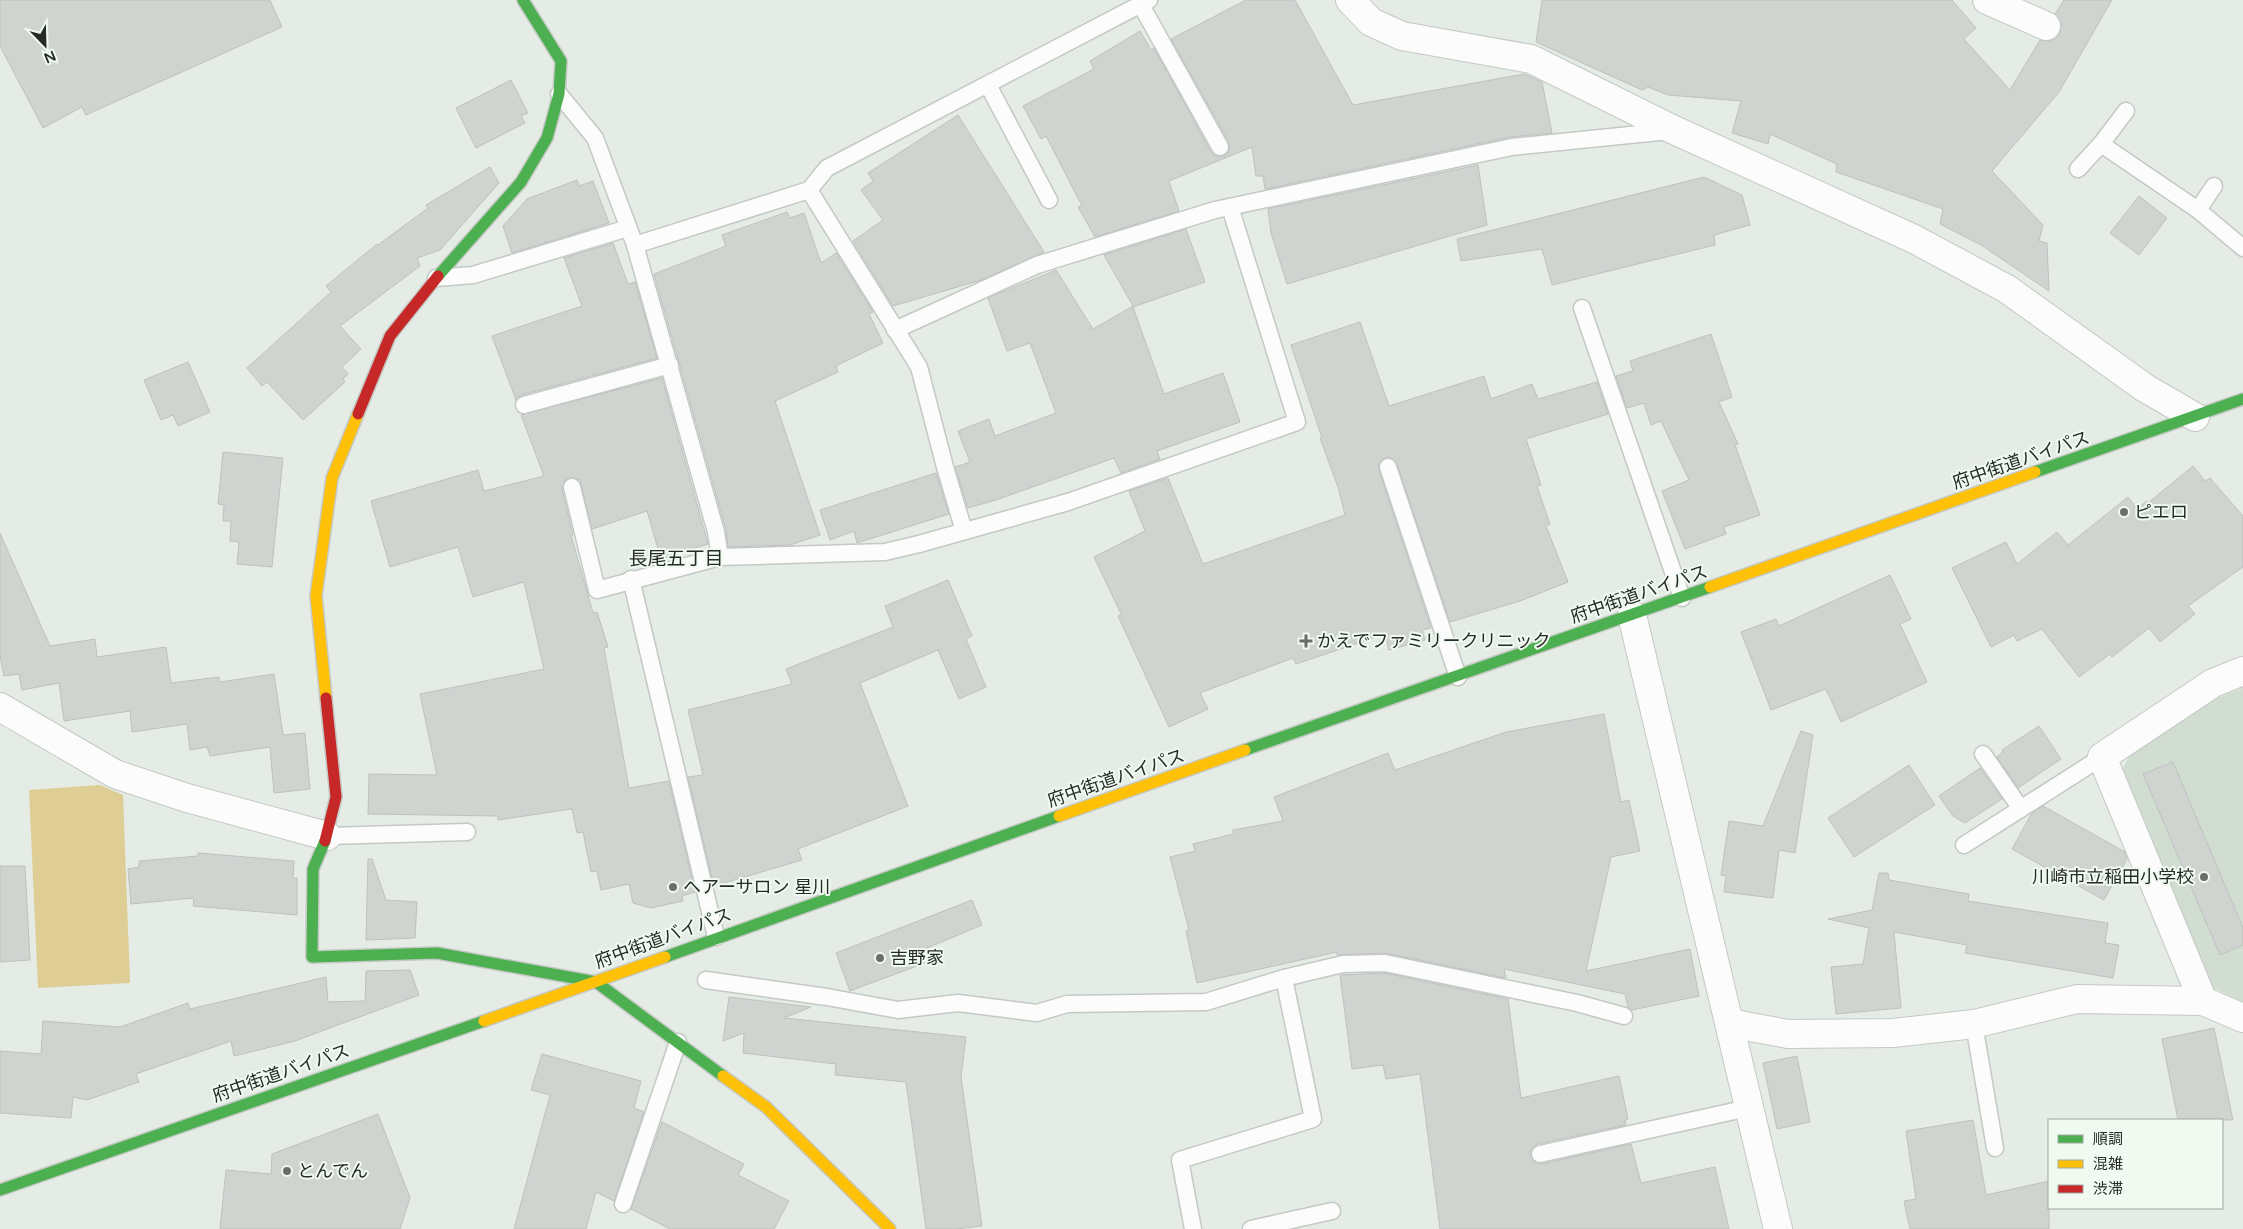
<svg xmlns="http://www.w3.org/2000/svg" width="2243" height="1229" viewBox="0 0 2243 1229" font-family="'Varela Round','Noto Sans JP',sans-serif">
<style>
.built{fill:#d2ddd2}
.green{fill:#decd95}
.building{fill:#cfd4d1;stroke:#bdc2be}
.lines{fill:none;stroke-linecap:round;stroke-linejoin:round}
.lane-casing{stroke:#c4c9c4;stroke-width:19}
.street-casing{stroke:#c4c9c4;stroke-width:30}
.fast-casing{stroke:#c4c9c4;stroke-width:14}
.slow-casing{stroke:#c4c9c4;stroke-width:14}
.jam-casing{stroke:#c4c9c4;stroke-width:14}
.lane{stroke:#fbfcfb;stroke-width:16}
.street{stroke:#fbfcfb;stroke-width:28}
.fast{stroke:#4caf50;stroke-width:11}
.slow{stroke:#ffc107;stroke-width:11}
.jam{stroke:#c62828;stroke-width:11}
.poi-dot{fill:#6a6e6a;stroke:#f0faf0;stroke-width:2}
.labels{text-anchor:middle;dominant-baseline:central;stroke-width:4;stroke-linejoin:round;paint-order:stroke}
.street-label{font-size:18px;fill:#272b27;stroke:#f0faf0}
.poi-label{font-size:18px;fill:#272b27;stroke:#f0faf0;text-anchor:start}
.neighbourhood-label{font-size:19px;fill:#272b27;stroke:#f0faf0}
</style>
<rect width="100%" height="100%" fill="#e5ebe5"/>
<path class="built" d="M 2243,688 L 2243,1002 L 2208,985 L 2122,770 L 2131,753 L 2210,701 Z"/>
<path class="green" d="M 100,785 L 123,795 L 130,983 L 38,988 L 29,790 Z"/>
<g class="building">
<path d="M 0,0 L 270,0 L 282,27 L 86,115 L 82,107 L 43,128 L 0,46 Z"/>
<path d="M 1246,0 L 1295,0 L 1353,105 L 1524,74 L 1542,82 L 1552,133 L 1510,137 L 1265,189 L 1263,176 L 1256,176 L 1252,147 L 1169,181 L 1179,211 L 1095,237 L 1078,207 L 1082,206 L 1046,136 L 1041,139 L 1023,106 L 1094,69 L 1090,61 L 1140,31 L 1151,50 L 1154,48 L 1211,152 L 1215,156 L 1224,156 L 1229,152 L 1229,142 L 1171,39 Z"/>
<path d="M 1542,0 L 1952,0 L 1976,28 L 1964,39 L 2010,90 L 2040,40 L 2048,41 L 2056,38 L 2060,33 L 2061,24 L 2055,14 L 2064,0 L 2112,0 L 2059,92 L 1992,171 L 2043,225 L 2039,241 L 2047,243 L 2049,291 L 1981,245 L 1940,224 L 1943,209 L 1836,172 L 1837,164 L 1770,134 L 1768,144 L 1732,133 L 1741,101 L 1668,95 L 1648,87 L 1642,90 L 1536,42 Z"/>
<path d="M 511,80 L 528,113 L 521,116 L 525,123 L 476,148 L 456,108 Z"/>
<path d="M 958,115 L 1044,252 L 981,280 L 893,306 L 853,241 L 883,220 L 861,190 L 873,181 L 868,173 Z"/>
<path d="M 1478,165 L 1487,225 L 1287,284 L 1271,233 L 1268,209 Z"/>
<path d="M 490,167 L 499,183 L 440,250 L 417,258 L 420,266 L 340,326 L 361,349 L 342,367 L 348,374 L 343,379 L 345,382 L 303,420 L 267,382 L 262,386 L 247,368 L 331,292 L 326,286 L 377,244 L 378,245 L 428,208 L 426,205 Z"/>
<path d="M 1704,177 L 1742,195 L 1750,225 L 1714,235 L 1715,245 L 1552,285 L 1542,249 L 1461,261 L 1457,239 Z"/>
<path d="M 577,180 L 579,186 L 593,181 L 609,223 L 512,253 L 503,226 L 527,199 Z"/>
<path d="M 2139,196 L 2167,218 L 2139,255 L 2110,233 Z"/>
<path d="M 787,212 L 790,218 L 804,213 L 821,263 L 836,253 L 873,312 L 869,314 L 883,343 L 836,366 L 838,372 L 775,401 L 820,535 L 790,545 L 728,547 L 726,529 L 654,274 L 726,246 L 722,235 Z"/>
<path d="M 1186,229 L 1205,282 L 1133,307 L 1164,394 L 1223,373 L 1240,422 L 1157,451 L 1160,459 L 1121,473 L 1114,458 L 996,500 L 968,508 L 955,467 L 970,462 L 958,431 L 989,419 L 995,436 L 1056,413 L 1030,343 L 1007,351 L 988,298 L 1056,270 L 1093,329 L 1133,306 L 1104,255 Z"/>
<path d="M 613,243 L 628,284 L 635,282 L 657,358 L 521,395 L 516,400 L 492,336 L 582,306 L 564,258 Z"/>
<path d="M 1360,322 L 1389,406 L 1484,376 L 1491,399 L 1532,384 L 1538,399 L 1597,382 L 1608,414 L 1526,439 L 1541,485 L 1537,486 L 1550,524 L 1546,526 L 1568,582 L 1520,601 L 1450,622 L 1397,464 L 1390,457 L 1384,458 L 1378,465 L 1379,470 L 1431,628 L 1422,630 L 1425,640 L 1389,650 L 1385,634 L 1296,664 L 1293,658 L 1200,693 L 1208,709 L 1169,727 L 1118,616 L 1121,614 L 1094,557 L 1145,531 L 1129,491 L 1168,478 L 1203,564 L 1345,515 L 1338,487 L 1320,438 L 1322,438 L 1291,345 Z"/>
<path d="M 1711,334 L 1732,397 L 1719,402 L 1738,444 L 1735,445 L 1760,515 L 1724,527 L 1726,534 L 1685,549 L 1662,491 L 1689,480 L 1661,421 L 1651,425 L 1644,403 L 1627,408 L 1616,376 L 1633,371 L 1630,361 Z"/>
<path d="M 188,362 L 210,412 L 178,426 L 173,415 L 161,420 L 144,380 Z"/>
<path d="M 662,378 L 708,544 L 661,559 L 647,511 L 592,529 L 580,480 L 569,477 L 565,480 L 562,489 L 573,535 L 571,535 L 593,613 L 597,612 L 608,647 L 604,648 L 629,788 L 669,781 L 695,892 L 682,896 L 683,901 L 651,908 L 633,903 L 629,884 L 601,890 L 597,871 L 591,872 L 583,832 L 577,833 L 572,809 L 498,820 L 498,816 L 368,814 L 369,774 L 437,775 L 420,694 L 544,669 L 524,582 L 473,597 L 458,547 L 390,567 L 371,501 L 478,470 L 484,491 L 544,476 L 521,415 Z"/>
<path d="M 223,452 L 283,458 L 272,567 L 237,564 L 239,542 L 230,541 L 231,521 L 223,521 L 224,505 L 218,504 Z"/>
<path d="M 2193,466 L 2205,481 L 2210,478 L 2243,516 L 2243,567 L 2188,606 L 2195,614 L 2160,642 L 2149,628 L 2112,657 L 2110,654 L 2079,677 L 2042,629 L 2017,641 L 2014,635 L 1991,647 L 1952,568 L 2006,542 L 2017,564 L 2057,532 L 2068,545 L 2128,497 L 2137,509 L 2147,501 L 2148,503 Z"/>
<path d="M 936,473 L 949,514 L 857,543 L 854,531 L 830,540 L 820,510 Z"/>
<path d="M 0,533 L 50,646 L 95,639 L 97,657 L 166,647 L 171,683 L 219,677 L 220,682 L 274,674 L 283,735 L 305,733 L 310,789 L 274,793 L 270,747 L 210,756 L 207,747 L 190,750 L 187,724 L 132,732 L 130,711 L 64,721 L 59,683 L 22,690 L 19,674 L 4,676 L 0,656 Z"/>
<path d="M 1890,575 L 1911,619 L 1900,624 L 1927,682 L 1841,722 L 1826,689 L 1771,710 L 1741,632 L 1776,619 L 1779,626 Z"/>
<path d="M 948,580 L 972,636 L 966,639 L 986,687 L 959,699 L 938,650 L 860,683 L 908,806 L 798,849 L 802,860 L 714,886 L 688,777 L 703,775 L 688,710 L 792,684 L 786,669 L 893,627 L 885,606 Z"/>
<path d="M 1604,714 L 1621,802 L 1629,800 L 1640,851 L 1611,857 L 1586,971 L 1690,949 L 1699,996 L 1632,1010 L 1628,1007 L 1625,994 L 1504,969 L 1506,978 L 1385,953 L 1337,955 L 1337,952 L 1197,983 L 1186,931 L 1189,930 L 1170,857 L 1195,851 L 1193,844 L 1233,834 L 1233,830 L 1283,821 L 1274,797 L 1388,753 L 1395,770 L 1506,732 Z"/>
<path d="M 2039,726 L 2061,759 L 2018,788 L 1997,757 L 2003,752 L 2002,750 Z"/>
<path d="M 1801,731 L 1813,735 L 1795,853 L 1779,850 L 1773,898 L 1724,892 L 1726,876 L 1721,875 L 1729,821 L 1763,826 Z"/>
<path d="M 2173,762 L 2243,928 L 2243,945 L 2220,955 L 2143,774 Z"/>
<path d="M 1909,765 L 1935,805 L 1854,857 L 1828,818 Z"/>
<path d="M 1980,768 L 2002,799 L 1965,823 L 1953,816 L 1939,796 Z"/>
<path d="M 2043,806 L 2125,852 L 2127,859 L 2104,900 L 2012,849 L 2032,813 Z"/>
<path d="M 198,853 L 294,861 L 293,878 L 297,878 L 297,915 L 193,906 L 194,898 L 131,904 L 128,869 L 139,867 L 139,861 L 198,856 Z"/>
<path d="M 368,859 L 372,859 L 386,900 L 417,902 L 415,938 L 366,940 Z"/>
<path d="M 0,866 L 25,866 L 30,960 L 0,962 Z"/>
<path d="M 1879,873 L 1888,873 L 1889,880 L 1969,894 L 1968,901 L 2108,923 L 2105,943 L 2119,945 L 2113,978 L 1965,953 L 1967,945 L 1894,932 L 1901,1008 L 1836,1014 L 1831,967 L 1863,964 L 1869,928 L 1828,919 L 1872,910 Z"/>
<path d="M 972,900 L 982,925 L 920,951 L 925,963 L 850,991 L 836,953 Z"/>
<path d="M 410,970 L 419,995 L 295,1041 L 234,1056 L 231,1041 L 136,1074 L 139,1082 L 87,1100 L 73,1097 L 71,1118 L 0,1113 L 0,1051 L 41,1054 L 43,1021 L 120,1027 L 188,1003 L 190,1009 L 326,977 L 328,1002 L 365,1001 L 366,971 Z"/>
<path d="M 1384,973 L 1508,999 L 1521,1098 L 1619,1076 L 1628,1119 L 1625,1120 L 1626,1125 L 1537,1144 L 1530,1151 L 1533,1161 L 1542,1164 L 1631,1144 L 1641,1183 L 1715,1167 L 1729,1229 L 1440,1229 L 1420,1074 L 1386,1079 L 1383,1065 L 1352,1069 L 1340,975 Z"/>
<path d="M 729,997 L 811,1007 L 784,1018 L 966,1037 L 961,1077 L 982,1226 L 956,1229 L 926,1229 L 906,1082 L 835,1075 L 836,1064 L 743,1053 L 744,1033 L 723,1041 Z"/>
<path d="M 2214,1028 L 2233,1120 L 2178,1120 L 2162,1039 Z"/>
<path d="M 542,1054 L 641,1081 L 634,1108 L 644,1112 L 614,1201 L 596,1192 L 586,1229 L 514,1229 L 550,1095 L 531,1090 Z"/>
<path d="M 1797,1056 L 1810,1122 L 1777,1129 L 1763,1063 Z"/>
<path d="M 378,1114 L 410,1198 L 400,1229 L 220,1229 L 226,1170 L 271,1174 L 272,1154 Z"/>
<path d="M 1973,1120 L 1986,1195 L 2049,1181 L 2049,1229 L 1910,1229 L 1904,1201 L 1916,1199 L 1906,1131 Z"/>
<path d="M 662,1122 L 744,1164 L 738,1175 L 789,1201 L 774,1229 L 670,1229 L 631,1209 Z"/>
</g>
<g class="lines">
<defs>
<g id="lane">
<path d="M 1141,5 L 1220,147"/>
<path d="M 988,85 L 1049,200"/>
<path d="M 559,94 L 595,138 L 635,245 L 716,532 L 720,557"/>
<path d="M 2101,144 L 2198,210 L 2243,248"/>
<path d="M 2078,169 L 2101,144 L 2126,111"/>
<path d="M 809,190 L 919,367 L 945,467 L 964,531"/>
<path d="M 2198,210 L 2214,186"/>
<path d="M 635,245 L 809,190 L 827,168 L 1149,0"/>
<path d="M 436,278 L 473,275 L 628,228"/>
<path d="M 1582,308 L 1682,598"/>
<path d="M 895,330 L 1037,265 L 1215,210 L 1512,147 L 1669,131"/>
<path d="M 524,405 L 670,365"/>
<path d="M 1388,467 L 1458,677"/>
<path d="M 572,487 L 597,590 L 720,557 L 885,552 L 919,544 L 1068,502 L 1297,422 L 1230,207"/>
<path d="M 631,579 L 716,937"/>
<path d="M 1983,754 L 2021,809"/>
<path d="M 327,836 L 467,832"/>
<path d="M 1964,845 L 2102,757"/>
<path d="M 706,980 L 827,997 L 898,1010 L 958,1003 L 1037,1013 L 1067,1004 L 1206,1002 L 1284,978 L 1343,964 L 1385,963 L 1577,1003 L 1624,1016"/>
<path d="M 1974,1024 L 1995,1148"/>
<path d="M 1540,1154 L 1748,1108"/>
<path d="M 623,1204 L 678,1042"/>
<path d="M 1193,1229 L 1180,1160 L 1313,1119 L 1284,978"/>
<path d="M 1251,1229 L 1332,1211"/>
</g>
<g id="street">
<path d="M 1350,0 L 1371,22 L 1402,36 L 1531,59 L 1674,130 L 1914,239 L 2007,289 L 2145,388 L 2195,417"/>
<path d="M 1987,0 L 2046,26"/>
<path d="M 1632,615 L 1778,1229"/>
<path d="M 0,707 L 115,774 L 187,798 L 327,836"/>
<path d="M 2203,1001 L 2102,757 L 2213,683 L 2243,671"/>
<path d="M 1729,1023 L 1788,1034 L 1893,1033 L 1974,1024 L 2077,999 L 2203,1001 L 2243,1018"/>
</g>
<g id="fast">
<path d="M 438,276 L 521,182 L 547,138 L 559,94 L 561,61 L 523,0"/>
<path d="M 2035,472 L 2243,399"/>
<path d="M 1245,750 L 1710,587"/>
<path d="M 325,841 L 313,869 L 312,957 L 437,953 L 596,982 L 723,1076"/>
<path d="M 665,957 L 1059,816"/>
<path d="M 0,1190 L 484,1021"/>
</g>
<g id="slow">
<path d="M 1710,587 L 2035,472"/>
<path d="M 326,698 L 316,596 L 332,478 L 358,414"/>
<path d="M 1059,816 L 1245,750"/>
<path d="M 484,1021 L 665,957"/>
<path d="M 723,1076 L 766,1107 L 890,1229"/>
</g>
<g id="jam">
<path d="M 358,414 L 390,336 L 438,276"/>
<path d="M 325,841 L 336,797 L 326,698"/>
</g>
</defs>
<use href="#lane" class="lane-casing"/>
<use href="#street" class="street-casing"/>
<use href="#fast" class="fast-casing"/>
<use href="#slow" class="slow-casing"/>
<use href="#jam" class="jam-casing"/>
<use href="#lane" class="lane"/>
<use href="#street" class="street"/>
<use href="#fast" class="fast"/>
<use href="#slow" class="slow"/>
<use href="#jam" class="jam"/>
</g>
<g class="poi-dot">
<circle cx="2124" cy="512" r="5"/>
<path d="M1303.5 633.5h5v5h5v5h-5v5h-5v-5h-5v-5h5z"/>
<circle cx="2204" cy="877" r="5"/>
<circle cx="673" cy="887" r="5"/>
<circle cx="880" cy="958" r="5"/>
<circle cx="287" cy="1171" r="5"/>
</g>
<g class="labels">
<g class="street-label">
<text transform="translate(2021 460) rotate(-19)">府中街道バイパス</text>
<text transform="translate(1639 594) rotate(-19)">府中街道バイパス</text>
<text transform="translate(1116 778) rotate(-19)">府中街道バイパス</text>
<text transform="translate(663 938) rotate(-20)">府中街道バイパス</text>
<text transform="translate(281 1073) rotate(-19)">府中街道バイパス</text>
</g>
<g class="poi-label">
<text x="2134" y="512">ピエロ</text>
<text x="1317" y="641">かえでファミリークリニック</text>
<text x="2194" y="877" text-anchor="end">川崎市立稲田小学校</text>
<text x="683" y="887">ヘアーサロン 星川</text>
<text x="890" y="958">吉野家</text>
<text x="297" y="1171">とんでん</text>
</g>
<g class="neighbourhood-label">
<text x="676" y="559">長尾五丁目</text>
</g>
</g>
<rect x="2048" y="1119" width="175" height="90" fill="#f0faf0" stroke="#a0a7a0"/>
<rect x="2058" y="1135" width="25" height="8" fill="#4caf50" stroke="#a0a7a0"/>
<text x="2093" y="1144" font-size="15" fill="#272b27">順調</text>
<rect x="2058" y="1160" width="25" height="8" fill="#ffc107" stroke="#a0a7a0"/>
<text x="2093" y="1169" font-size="15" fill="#272b27">混雑</text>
<rect x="2058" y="1185" width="25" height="8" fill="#c62828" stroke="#a0a7a0"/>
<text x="2093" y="1194" font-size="15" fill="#272b27">渋滞</text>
<g transform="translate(45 45) rotate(157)" stroke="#f0faf0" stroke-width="4" paint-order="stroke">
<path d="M0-4L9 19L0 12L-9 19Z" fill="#272b27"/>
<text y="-8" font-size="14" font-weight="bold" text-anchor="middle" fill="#272b27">N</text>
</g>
</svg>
